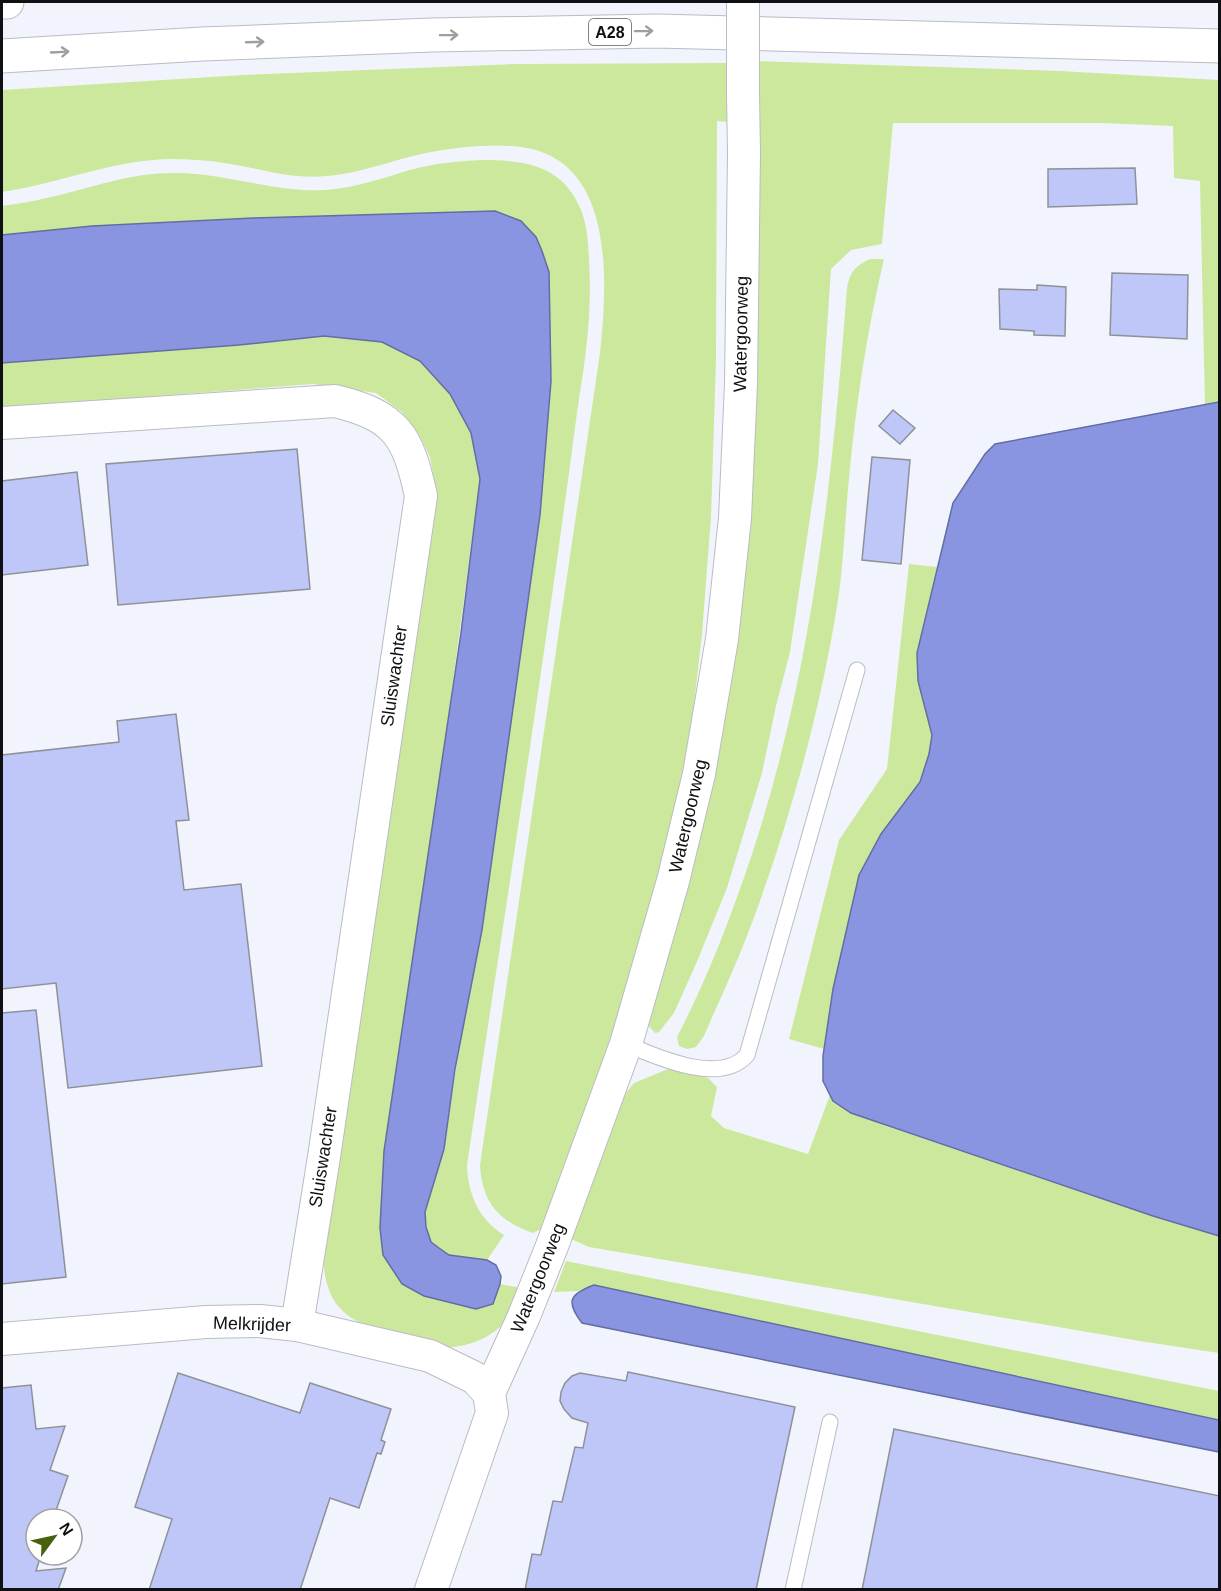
<svg xmlns="http://www.w3.org/2000/svg" width="1221" height="1591" viewBox="0 0 1221 1591" font-family="Helvetica,sans-serif">
<style>
.green{fill:#cce89d}
.water{fill:#8995e1;stroke:#646da3;stroke-width:1.5}
.building{fill:#bec7f7;stroke:#8f9199;stroke-width:1.5}
.lines{fill:none;stroke-linecap:round;stroke-linejoin:round}
.service-casing{stroke:#babcc4;stroke-width:17}
.minor-casing{stroke:#babcc4;stroke-width:34}
.motorway-casing{stroke:#babcc4;stroke-width:35}
.service{stroke:#fff;stroke-width:15}
.minor{stroke:#fff;stroke-width:32}
.motorway{stroke:#fff;stroke-width:33}
.minor-bridge-casing{stroke:#babcc4;stroke-width:34;stroke-linecap:butt}
.minor-bridge{stroke:#fff;stroke-width:32}
.oneway{stroke:#9f9fa1}
.labels{text-anchor:middle;dominant-baseline:central;stroke-width:6;stroke-linejoin:round;paint-order:stroke}
.shield{fill:#fff;stroke:#57585a;stroke-width:1.5}
.shield-label{font-size:16px;font-weight:bold;fill:#0f1013}
.street-label{font-size:18px;fill:#0f1013;stroke:#fff}
</style>
<rect width="100%" height="100%" fill="#f2f4fd"/>
<g class="green">
<path d="M 755,61 L 1060,71 L 1219,80 L 1220,402 L 1205,405 L 1200,181 L 1174,178 L 1173,126 L 1102,123 L 893,123 L 882,244 L 851,250 L 831,269 L 818,464 L 790,652 L 776,706 L 762,773 L 727,888 L 696,964 L 674,1013 L 659,1032 L 655,1033 L 646,1023 L 696,833 Z"/>
<path d="M 731,63 L 730,122 L 717,121 L 716,360 L 711,517 L 702,634 L 687,765 L 630,997 L 545,1227 L 533,1233 C 499,1221 482,1203 480,1165 L 600,353 C 607,285 616,165 527,148 C 498,143 466,146 437,151 C 399,157 365,173 327,176 C 291,180 259,168 224,163 C 206,160 188,159 170,159 C 112,160 58,184 2,192 L 2,90 L 243,75 L 514,64 Z"/>
<path d="M 482,160 C 525,160 563,165 581,210 C 587,225 588,242 589,258 C 592,308 587,350 579,399 C 574,433 570,467 565,502 C 535,723 500,944 467,1165 C 468,1193 478,1219 504,1235 L 487,1260 L 449,1255 L 431,1242 L 426,1227 L 425,1212 L 444,1149 L 540,515 L 551,381 L 549,272 L 542,251 L 536,237 L 521,221 L 494,211 L 253,218 L 92,226 L 2,235 L 2,206 C 18,204 35,201 51,197 C 91,188 129,173 172,173 C 224,172 273,193 326,190 C 357,188 384,177 414,169 C 436,163 459,161 482,160 Z"/>
<path d="M 870,259 L 884,259 C 867,331 856,404 849,478 C 845,518 844,560 838,600 C 820,714 788,828 747,936 C 734,970 718,1003 704,1036 L 696,1047 L 687,1049 L 679,1046 L 677,1037 C 700,993 719,947 736,900 C 809,702 831,498 847,288 C 850,272 855,266 870,259 Z"/>
<path d="M 324,336 L 382,342 L 420,361 L 450,394 L 471,433 L 480,479 L 380,1228 L 383,1255 L 402,1284 L 499,1289 L 500,1284 L 521,1288 C 516,1301 511,1318 499,1328 C 461,1359 418,1347 377,1330 C 362,1324 349,1319 338,1306 C 326,1291 324,1273 323,1254 L 432,515 L 434,479 L 430,457 L 420,436 L 402,412 L 376,393 L 313,384 L 2,408 L 2,363 L 239,345 Z"/>
<path d="M 909,564 L 937,567 L 917,653 L 918,681 L 932,736 L 929,754 L 920,782 L 881,834 L 859,875 L 833,989 L 824,1049 L 789,1039 L 839,840 L 887,769 Z"/>
<path d="M 668,1069 L 708,1078 L 717,1087 L 711,1116 L 724,1128 L 808,1154 L 830,1095 L 833,1101 L 886,1126 L 1153,1216 L 1219,1236 L 1219,1353 L 1140,1341 L 589,1247 L 569,1238 L 618,1103 L 634,1083 Z"/>
<path d="M 566,1261 L 1219,1391 L 1219,1420 L 594,1285 L 579,1291 L 554,1292 Z"/>
</g>
<g class="water">
<path d="M 495,211 L 521,221 L 536,237 L 542,251 L 549,272 L 551,381 L 540,515 L 482,930 L 455,1069 L 444,1149 L 425,1212 L 426,1227 L 431,1242 L 439,1248 L 449,1255 L 487,1260 L 496,1265 L 501,1276 L 500,1284 L 493,1304 L 476,1309 L 424,1296 L 402,1284 L 383,1255 L 380,1228 L 384,1151 L 461,633 L 480,479 L 471,433 L 450,394 L 420,361 L 382,342 L 324,336 L 239,345 L 2,363 L 2,235 L 92,226 L 253,218 Z"/>
<path d="M 1219,402 L 1220,402 L 1219,1236 L 1153,1216 L 851,1113 L 833,1101 L 823,1081 L 823,1056 L 833,989 L 859,875 L 881,834 L 920,782 L 929,754 L 932,735 L 918,681 L 917,653 L 953,503 L 985,454 L 995,444 Z"/>
<path d="M 594,1285 L 1219,1420 L 1219,1452 L 582,1323 C 565,1301 570,1294 594,1285 Z"/>
</g>
<g class="building">
<path d="M 1135,168 L 1137,204 L 1048,207 L 1048,169 Z"/>
<path d="M 1112,273 L 1188,275 L 1187,339 L 1110,335 Z"/>
<path d="M 1037,285 L 1066,287 L 1065,336 L 1034,335 L 1034,331 L 1000,329 L 999,289 L 1037,290 Z"/>
<path d="M 893,410 L 915,428 L 900,444 L 879,426 Z"/>
<path d="M 297,449 L 310,589 L 118,605 L 106,464 Z"/>
<path d="M 872,457 L 910,460 L 901,564 L 862,560 Z"/>
<path d="M 77,472 L 88,565 L 2,575 L 2,481 Z"/>
<path d="M 176,714 L 189,820 L 176,821 L 184,890 L 241,884 L 262,1066 L 68,1088 L 56,983 L 2,989 L 2,755 L 119,742 L 117,721 Z"/>
<path d="M 36,1010 L 66,1277 L 2,1284 L 2,1013 Z"/>
<path d="M 628,1372 L 795,1407 L 756,1590 L 525,1590 L 532,1554 L 541,1555 L 553,1501 L 562,1502 L 575,1447 L 583,1448 L 588,1423 L 572,1418 L 564,1409 L 560,1401 L 561,1392 L 565,1383 L 572,1376 L 580,1373 L 626,1381 Z"/>
<path d="M 178,1373 L 300,1413 L 310,1383 L 391,1409 L 381,1440 L 385,1442 L 381,1454 L 377,1453 L 359,1508 L 330,1498 L 300,1590 L 149,1590 L 172,1519 L 135,1507 Z"/>
<path d="M 31,1385 L 36,1429 L 65,1426 L 50,1470 L 68,1476 L 53,1519 L 36,1519 L 36,1555 L 41,1555 L 36,1571 L 66,1568 L 58,1590 L 2,1590 L 2,1388 Z"/>
<path d="M 894,1429 L 1220,1496 L 1220,1590 L 862,1590 Z"/>
</g>
<g class="lines">
<defs>
<g id="service">
<path d="M 626,1044 C 657,1057 720,1086 747,1055 L 857,670"/>
<path d="M 793,1590 L 830,1422"/>
</g>
<g id="minor">
<path d="M 2,423 L 335,401 C 397,416 408,436 421,496 L 324,1157 L 297,1325"/>
<path d="M 2,1339 L 206,1322 L 260,1321 L 297,1325 L 430,1356 L 475,1378 L 489,1393"/>
<path d="M 431,1590 L 492,1413 L 489,1393 L 524,1316 L 552,1246 L 626,1044 L 673,881 L 699,774 L 722,639 L 735,518 L 741,384 L 744,153 L 743,94"/>
</g>
<g id="motorway">
<path d="M 2,2 L 7,2"/>
<path d="M 2,56 L 202,44 L 432,35 L 657,31 L 1220,46"/>
</g>
</defs>
<use href="#service" class="service-casing"/>
<use href="#minor" class="minor-casing"/>
<use href="#motorway" class="motorway-casing"/>
<use href="#service" class="service"/>
<use href="#minor" class="minor"/>
<use href="#motorway" class="motorway"/>
<defs>
<path id="minor-bridge" d="M 743,94 L 743,2"/>
</defs>
<use href="#minor-bridge" class="minor-bridge-casing"/>
<use href="#minor-bridge" class="minor-bridge"/>
</g>
<defs><path id="oneway-shaft" d="M-6 0H5M1.5-3L5.5 0L1.5 3" fill="none" stroke-width="1.6" stroke-linecap="round" stroke-linejoin="round" transform="scale(1.5)"/></defs>
<g class="oneway">
<use href="#oneway-shaft" transform="translate(644 31) rotate(-1)"/>
<use href="#oneway-shaft" transform="translate(449 35) rotate(-1)"/>
<use href="#oneway-shaft" transform="translate(255 42) rotate(-2)"/>
<use href="#oneway-shaft" transform="translate(60 52) rotate(-3)"/>
</g>
<g class="labels">
<rect class="shield" x="589" y="19" width="42" height="26" rx="4.5"/>
<g class="shield-label">
<text x="610" y="32">A28</text>
</g>
<g class="street-label">
<text transform="translate(741 334) rotate(-89)">Watergoorweg</text>
<text transform="translate(394 676) rotate(-82)">Sluiswachter</text>
<text transform="translate(688 816) rotate(-77)">Watergoorweg</text>
<text transform="translate(323 1157) rotate(-81)">Sluiswachter</text>
<text transform="translate(538 1278) rotate(-68)">Watergoorweg</text>
<text transform="translate(252 1324) rotate(2)">Melkrijder</text>
</g>
</g>
<rect width="1221" height="1591" fill="none" stroke="#0f1013" stroke-width="6"/>
<g transform="translate(54 1537) rotate(57)"><circle r="28" fill="#ffffff" stroke="#9f9fa1" stroke-width="1.5"/>
<path d="M0-4.5L10 22L0 15L-10 22Z" fill="#49610f"/>
<text y="-9" font-size="16" font-weight="bold" text-anchor="middle" fill="#0f1013">N</text>
</g>
</svg>
